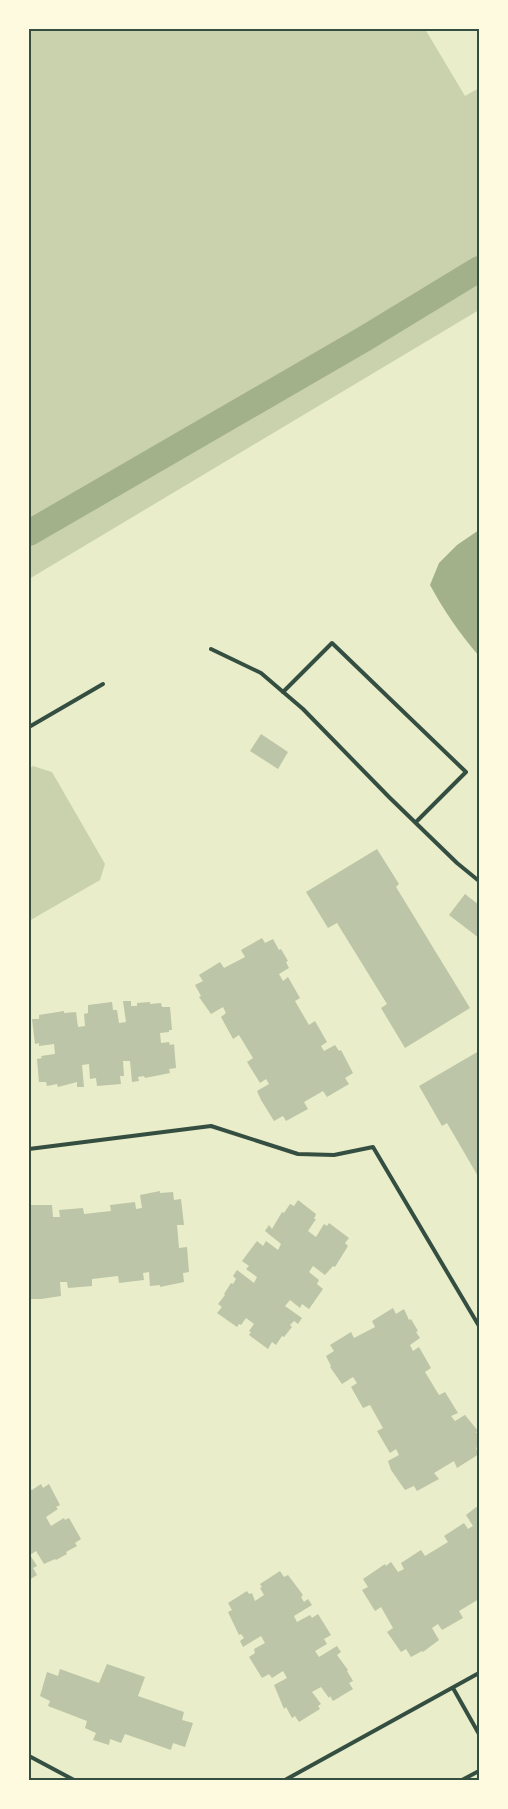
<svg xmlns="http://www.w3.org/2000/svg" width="508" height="1809" viewBox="0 0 508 1809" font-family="Barlow,sans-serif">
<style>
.green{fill:#cad2ad}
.water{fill:#a3b18a}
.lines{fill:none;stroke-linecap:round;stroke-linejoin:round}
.canal{stroke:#a3b18a;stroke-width:26}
.building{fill:#bcc5a7}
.service{stroke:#344e41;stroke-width:4}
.neatline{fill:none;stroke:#344e41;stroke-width:2}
</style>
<rect width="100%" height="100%" fill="#e9edc9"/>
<g class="green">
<path d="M 29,29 L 425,29 L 465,96 L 479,88 L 479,310 L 29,579 Z"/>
<path d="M 33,766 L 52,772 L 105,864 L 100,880 L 29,921 L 29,769 Z"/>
</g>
<path class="water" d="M 479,530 L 479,656 C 460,634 444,611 430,585 L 439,563 L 457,545 Z"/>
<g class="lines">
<path class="canal" d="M 29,533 L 364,339 L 479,269"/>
</g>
<g class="building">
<path d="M 261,734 L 288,752 L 278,769 L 250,751 Z"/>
<path d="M 377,849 L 399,884 L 396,887 L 470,1008 L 405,1048 L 381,1008 L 387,1004 L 337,923 L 328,928 L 306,892 Z"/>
<path d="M 465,894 L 479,905 L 479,938 L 449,915 Z"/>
<path d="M 262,938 L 265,943 L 273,939 L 279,950 L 281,949 L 288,961 L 286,962 L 289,968 L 279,974 L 283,981 L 288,977 L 300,998 L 295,1001 L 309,1025 L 315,1021 L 327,1042 L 321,1046 L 324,1051 L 335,1045 L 339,1051 L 341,1050 L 353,1073 L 345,1078 L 349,1084 L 327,1097 L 323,1091 L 304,1102 L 308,1109 L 286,1121 L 283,1116 L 274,1121 L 261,1100 L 257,1091 L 269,1084 L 266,1079 L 260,1083 L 247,1062 L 253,1058 L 239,1035 L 233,1039 L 221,1017 L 226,1013 L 223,1007 L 211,1014 L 199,997 L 201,996 L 195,985 L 203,981 L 199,975 L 220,962 L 224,968 L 245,957 L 241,950 Z"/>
<path d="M 123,1001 L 131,1001 L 131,1006 L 137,1006 L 137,1003 L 150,1002 L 150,1004 L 161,1003 L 162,1007 L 170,1007 L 172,1030 L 169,1030 L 169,1032 L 160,1033 L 161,1043 L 169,1042 L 170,1045 L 174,1044 L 176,1068 L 169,1069 L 170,1073 L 145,1078 L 144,1076 L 138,1077 L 139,1081 L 132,1082 L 130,1061 L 123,1061 L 124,1076 L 120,1076 L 121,1084 L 97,1086 L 96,1078 L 90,1079 L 89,1064 L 82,1065 L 84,1087 L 77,1087 L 77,1082 L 58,1087 L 57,1084 L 47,1086 L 46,1082 L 39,1082 L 37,1059 L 42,1058 L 41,1056 L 55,1054 L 54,1044 L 39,1046 L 39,1043 L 35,1044 L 32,1019 L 39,1019 L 39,1015 L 64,1011 L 64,1013 L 76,1012 L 78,1027 L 85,1026 L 84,1014 L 88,1013 L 88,1005 L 112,1002 L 113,1010 L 117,1010 L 119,1023 L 126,1022 Z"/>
<path d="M 479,1051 L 479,1178 L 447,1123 L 442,1126 L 419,1086 Z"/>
<path d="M 160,1191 L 160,1193 L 173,1192 L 174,1200 L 181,1199 L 184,1225 L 177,1225 L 179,1248 L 187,1247 L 189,1272 L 183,1273 L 184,1282 L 160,1287 L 160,1285 L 150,1286 L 149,1272 L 143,1273 L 144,1280 L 119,1283 L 118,1276 L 92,1279 L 92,1286 L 68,1288 L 67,1282 L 60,1282 L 61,1296 L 41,1299 L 29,1299 L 29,1208 L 31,1207 L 31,1205 L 52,1205 L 53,1217 L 60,1217 L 59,1210 L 83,1208 L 84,1214 L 111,1211 L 110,1205 L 135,1202 L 136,1209 L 142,1208 L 140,1195 Z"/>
<path d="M 298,1200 L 316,1214 L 314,1219 L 316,1219 L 308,1231 L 316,1237 L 324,1224 L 327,1226 L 329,1223 L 349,1238 L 345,1243 L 348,1246 L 335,1267 L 333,1266 L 325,1275 L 313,1266 L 309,1272 L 319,1280 L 317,1284 L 323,1289 L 309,1309 L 302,1304 L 300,1308 L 290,1300 L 285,1306 L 302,1318 L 298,1324 L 294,1321 L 290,1325 L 292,1327 L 284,1337 L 282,1336 L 276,1345 L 272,1342 L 268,1349 L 249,1335 L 251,1332 L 249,1331 L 254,1324 L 246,1318 L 241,1325 L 239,1324 L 237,1327 L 217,1313 L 222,1307 L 218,1304 L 225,1295 L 224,1294 L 231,1283 L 233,1284 L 236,1279 L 233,1276 L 237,1270 L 254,1283 L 257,1277 L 246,1269 L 249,1266 L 242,1261 L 257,1241 L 263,1246 L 266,1241 L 278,1250 L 281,1244 L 265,1231 L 269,1225 L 272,1229 L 282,1212 L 284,1213 L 290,1204 L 294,1206 Z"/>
<path d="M 393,1308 L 396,1314 L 404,1309 L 409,1320 L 411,1319 L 418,1331 L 416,1332 L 420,1338 L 410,1345 L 413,1351 L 419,1347 L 431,1368 L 425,1372 L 439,1395 L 445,1392 L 458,1413 L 451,1416 L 455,1421 L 465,1415 L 478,1431 L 476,1432 L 479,1437 L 479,1446 L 476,1448 L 479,1454 L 457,1468 L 454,1461 L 434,1473 L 439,1479 L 417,1491 L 414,1486 L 405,1490 L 391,1470 L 388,1461 L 399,1455 L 396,1449 L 390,1453 L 377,1431 L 383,1428 L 370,1405 L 363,1408 L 351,1387 L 357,1383 L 353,1377 L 342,1384 L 330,1367 L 331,1366 L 326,1356 L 334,1351 L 330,1345 L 351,1332 L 354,1338 L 375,1327 L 372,1321 Z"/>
<path d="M 41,1484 L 43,1488 L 49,1484 L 60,1505 L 56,1507 L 58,1509 L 46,1517 L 51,1526 L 64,1518 L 65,1520 L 69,1518 L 81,1539 L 75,1543 L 77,1546 L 66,1552 L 67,1554 L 56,1560 L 55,1559 L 44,1564 L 36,1551 L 30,1555 L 37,1566 L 33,1568 L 37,1575 L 29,1580 L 29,1488 L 32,1490 Z"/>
<path d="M 479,1505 L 479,1599 L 459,1611 L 463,1618 L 442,1630 L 438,1624 L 432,1628 L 439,1640 L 423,1652 L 422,1651 L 411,1657 L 406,1649 L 401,1652 L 387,1632 L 393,1628 L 381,1607 L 375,1611 L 362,1590 L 368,1587 L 363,1579 L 385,1564 L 386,1566 L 391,1562 L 398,1572 L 404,1569 L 401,1563 L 421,1550 L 425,1556 L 448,1542 L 444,1536 L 464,1523 L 468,1529 L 473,1526 L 466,1515 Z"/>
<path d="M 280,1571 L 284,1577 L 288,1575 L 303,1595 L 301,1597 L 304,1602 L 308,1599 L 312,1605 L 294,1616 L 297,1622 L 310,1615 L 312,1618 L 318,1614 L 331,1635 L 324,1639 L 327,1644 L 315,1651 L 319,1657 L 337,1646 L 341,1652 L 337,1655 L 348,1670 L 347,1671 L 353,1681 L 349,1683 L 353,1689 L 333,1701 L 330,1696 L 329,1698 L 321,1687 L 312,1692 L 321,1704 L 318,1706 L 320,1709 L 299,1722 L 295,1716 L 292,1718 L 286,1707 L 284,1709 L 274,1685 L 287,1678 L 283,1671 L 272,1678 L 269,1674 L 262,1678 L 249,1657 L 255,1653 L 254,1649 L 265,1643 L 261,1636 L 243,1647 L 240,1641 L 244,1638 L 241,1634 L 239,1635 L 228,1612 L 232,1610 L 228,1603 L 247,1591 L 249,1594 L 252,1593 L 255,1601 L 264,1595 L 260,1588 L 262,1587 L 260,1584 Z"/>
<path d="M 107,1664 L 145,1677 L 138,1696 L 184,1712 L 182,1720 L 193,1723 L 185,1747 L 173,1743 L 171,1750 L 125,1734 L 121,1743 L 110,1739 L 109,1745 L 93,1740 L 96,1733 L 85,1728 L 87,1721 L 48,1706 L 50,1701 L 40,1696 L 47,1672 L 58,1676 L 60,1669 L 99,1683 Z"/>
</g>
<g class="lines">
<g class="service">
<path d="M 211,649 L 261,673 L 303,709 L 389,797 L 457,863 L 479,881"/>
<path d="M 283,692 L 332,643 L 466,772 L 416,822"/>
<path d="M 29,727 L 103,684"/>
<path d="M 29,1149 L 211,1126 L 298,1154 L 334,1155 L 373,1147 L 479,1326"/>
<path d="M 453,1688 L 479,1734"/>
<path d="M 29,1756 L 74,1780"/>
<path d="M 285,1780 L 479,1673"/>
<path d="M 462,1780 L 479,1771"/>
</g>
</g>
<rect width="508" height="1809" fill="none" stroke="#fefae0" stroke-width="60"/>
<rect x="30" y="30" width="448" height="1749" class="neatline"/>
</svg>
